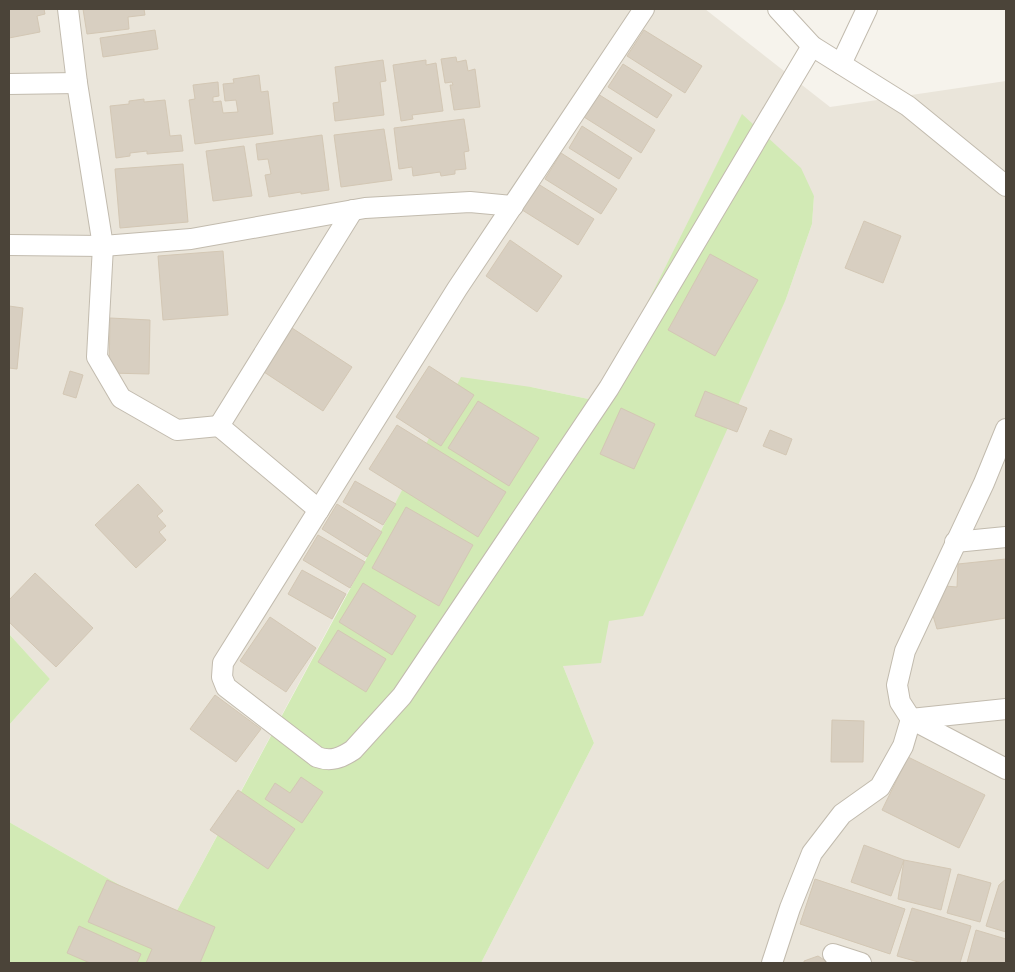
<svg xmlns="http://www.w3.org/2000/svg" width="1015" height="972" viewBox="0 0 1015 972" font-family="Mulish,sans-serif">
<style>
.residential{fill:#eae5da}
.green{fill:#d2eab5}
.building{fill:#d8cfc1;stroke:#d3c7b4}
.lines{fill:none;stroke-linecap:round;stroke-linejoin:round}
.minor-casing{stroke:#c2bbae;stroke-width:22}
.minor{stroke:#fff;stroke-width:20}
</style>
<rect width="100%" height="100%" fill="#f6f3ec"/>
<path class="residential" d="M 9,9 L 705,9 L 830,107 L 1006,81 L 1006,963 L 481,963 L 594,743 L 563,666 L 609,620 L 786,299 L 812,224 L 814,196 L 742,115 L 598,401 L 531,387 L 433,433 L 174,916 L 9,822 L 9,725 L 50,679 L 9,634 Z"/>
<g class="green">
<path d="M 742,114 L 801,168 L 814,196 L 812,224 L 786,299 L 643,616 L 609,621 L 601,663 L 563,666 L 594,743 L 481,963 L 9,963 L 9,822 L 174,916 L 363,565 L 461,377 L 531,387 L 598,401 Z"/>
<path d="M 9,634 L 50,679 L 9,725 Z"/>
</g>
<g class="building">
<path d="M 9,9 L 44,9 L 45,14 L 37,16 L 40,32 L 9,38 Z"/>
<path d="M 83,9 L 144,9 L 145,15 L 128,17 L 129,29 L 87,34 Z"/>
<path d="M 155,30 L 158,49 L 103,57 L 100,38 Z"/>
<path d="M 644,30 L 702,66 L 685,93 L 627,56 Z"/>
<path d="M 456,57 L 457,62 L 466,60 L 468,71 L 475,69 L 480,107 L 454,110 L 450,85 L 453,85 L 452,82 L 445,83 L 441,59 Z"/>
<path d="M 383,60 L 386,81 L 380,82 L 384,115 L 335,121 L 333,103 L 339,102 L 335,67 Z"/>
<path d="M 426,60 L 426,65 L 436,63 L 443,111 L 412,115 L 413,119 L 401,121 L 393,65 Z"/>
<path d="M 623,64 L 672,95 L 657,118 L 608,87 Z"/>
<path d="M 259,75 L 261,92 L 268,91 L 273,134 L 195,144 L 189,100 L 195,99 L 193,85 L 218,82 L 219,96 L 213,97 L 213,102 L 221,101 L 223,113 L 238,112 L 236,100 L 225,101 L 223,84 L 234,83 L 233,79 Z"/>
<path d="M 598,94 L 655,130 L 641,153 L 584,117 Z"/>
<path d="M 144,99 L 144,102 L 165,100 L 170,136 L 181,135 L 183,151 L 147,154 L 147,151 L 130,153 L 130,156 L 116,158 L 110,106 L 129,104 L 129,101 Z"/>
<path d="M 464,119 L 469,151 L 464,152 L 466,169 L 455,170 L 455,174 L 441,176 L 440,172 L 413,176 L 412,167 L 399,169 L 394,128 Z"/>
<path d="M 582,126 L 632,158 L 619,179 L 569,148 Z"/>
<path d="M 384,129 L 392,180 L 341,187 L 334,135 Z"/>
<path d="M 322,135 L 329,190 L 301,194 L 301,192 L 269,197 L 265,175 L 271,174 L 268,159 L 258,160 L 256,144 Z"/>
<path d="M 244,146 L 252,196 L 213,201 L 206,151 Z"/>
<path d="M 561,153 L 617,189 L 601,214 L 545,179 Z"/>
<path d="M 183,164 L 188,222 L 120,228 L 115,169 Z"/>
<path d="M 535,182 L 594,219 L 578,245 L 519,208 Z"/>
<path d="M 864,221 L 901,236 L 883,283 L 845,268 Z"/>
<path d="M 510,240 L 562,276 L 537,312 L 486,276 Z"/>
<path d="M 223,251 L 228,315 L 163,320 L 158,256 Z"/>
<path d="M 710,254 L 758,280 L 715,356 L 668,330 Z"/>
<path d="M 9,306 L 23,308 L 17,369 L 9,368 Z"/>
<path d="M 110,318 L 150,320 L 149,374 L 109,373 Z"/>
<path d="M 292,328 L 352,367 L 323,411 L 264,372 Z"/>
<path d="M 429,366 L 474,395 L 441,446 L 396,417 Z"/>
<path d="M 70,371 L 83,375 L 76,398 L 63,394 Z"/>
<path d="M 705,391 L 747,408 L 737,432 L 695,416 Z"/>
<path d="M 478,401 L 539,438 L 509,486 L 448,448 Z"/>
<path d="M 621,408 L 655,424 L 634,469 L 600,454 Z"/>
<path d="M 397,425 L 506,492 L 478,537 L 369,469 Z"/>
<path d="M 770,430 L 792,439 L 786,455 L 763,446 Z"/>
<path d="M 355,481 L 396,504 L 383,525 L 343,502 Z"/>
<path d="M 138,484 L 163,511 L 157,516 L 166,526 L 159,532 L 166,540 L 136,568 L 95,525 Z"/>
<path d="M 337,504 L 382,532 L 367,557 L 322,529 Z"/>
<path d="M 406,507 L 473,545 L 439,606 L 372,568 Z"/>
<path d="M 318,535 L 365,562 L 350,588 L 303,560 Z"/>
<path d="M 1006,559 L 1006,618 L 937,629 L 931,609 L 945,586 L 957,587 L 958,564 Z"/>
<path d="M 302,570 L 346,594 L 332,619 L 288,594 Z"/>
<path d="M 35,573 L 93,628 L 56,667 L 9,622 L 9,600 Z"/>
<path d="M 363,583 L 416,616 L 392,655 L 339,622 Z"/>
<path d="M 270,617 L 316,648 L 286,692 L 240,661 Z"/>
<path d="M 338,630 L 386,659 L 366,692 L 318,662 Z"/>
<path d="M 215,695 L 261,729 L 236,762 L 190,729 Z"/>
<path d="M 832,720 L 864,721 L 863,762 L 831,762 Z"/>
<path d="M 908,757 L 985,795 L 959,848 L 882,810 Z"/>
<path d="M 301,777 L 323,792 L 302,823 L 265,799 L 275,783 L 290,793 Z"/>
<path d="M 238,790 L 295,829 L 268,869 L 210,830 Z"/>
<path d="M 864,845 L 904,860 L 891,896 L 851,882 Z"/>
<path d="M 904,860 L 951,869 L 941,910 L 898,899 Z"/>
<path d="M 958,874 L 991,883 L 980,922 L 947,913 Z"/>
<path d="M 815,879 L 905,909 L 890,954 L 800,924 Z"/>
<path d="M 1006,879 L 1006,932 L 986,926 L 999,885 Z"/>
<path d="M 107,880 L 215,927 L 200,963 L 146,963 L 152,949 L 88,922 Z"/>
<path d="M 912,908 L 971,926 L 960,963 L 922,963 L 897,956 Z"/>
<path d="M 79,926 L 141,954 L 137,963 L 90,963 L 67,953 Z"/>
<path d="M 976,930 L 1006,939 L 1006,963 L 967,963 Z"/>
<path d="M 818,956 L 829,963 L 804,963 L 804,961 Z"/>
</g>
<g class="lines">
<defs>
<g id="minor">
<path d="M 68,9 L 77,83 L 103,246 L 97,357 L 121,398 L 177,430 L 219,426"/>
<path d="M 644,9 L 457,289 L 223,663 L 222,677 L 226,687 L 317,757 C 331,762 341,758 353,750 L 402,696 L 609,388 L 812,46"/>
<path d="M 778,9 L 812,46 L 908,106 L 1006,186"/>
<path d="M 841,64 L 867,9"/>
<path d="M 9,84 L 77,83"/>
<path d="M 9,245 L 103,246 L 191,239 L 365,208 L 470,202 L 513,206"/>
<path d="M 1006,429 L 984,483 L 905,651 L 897,685 L 900,702 L 911,719 L 1006,769"/>
<path d="M 319,510 L 219,426 L 353,210"/>
<path d="M 955,542 L 1006,537"/>
<path d="M 833,954 L 861,963"/>
<path d="M 772,963 L 790,908 L 812,853 L 842,814 L 880,787 L 903,746 L 911,719 L 1006,709"/>
</g>
</defs>
<use href="#minor" class="minor-casing"/>
<use href="#minor" class="minor"/>
</g>
<rect width="1015" height="972" fill="none" stroke="#4b4439" stroke-width="20"/>
</svg>
